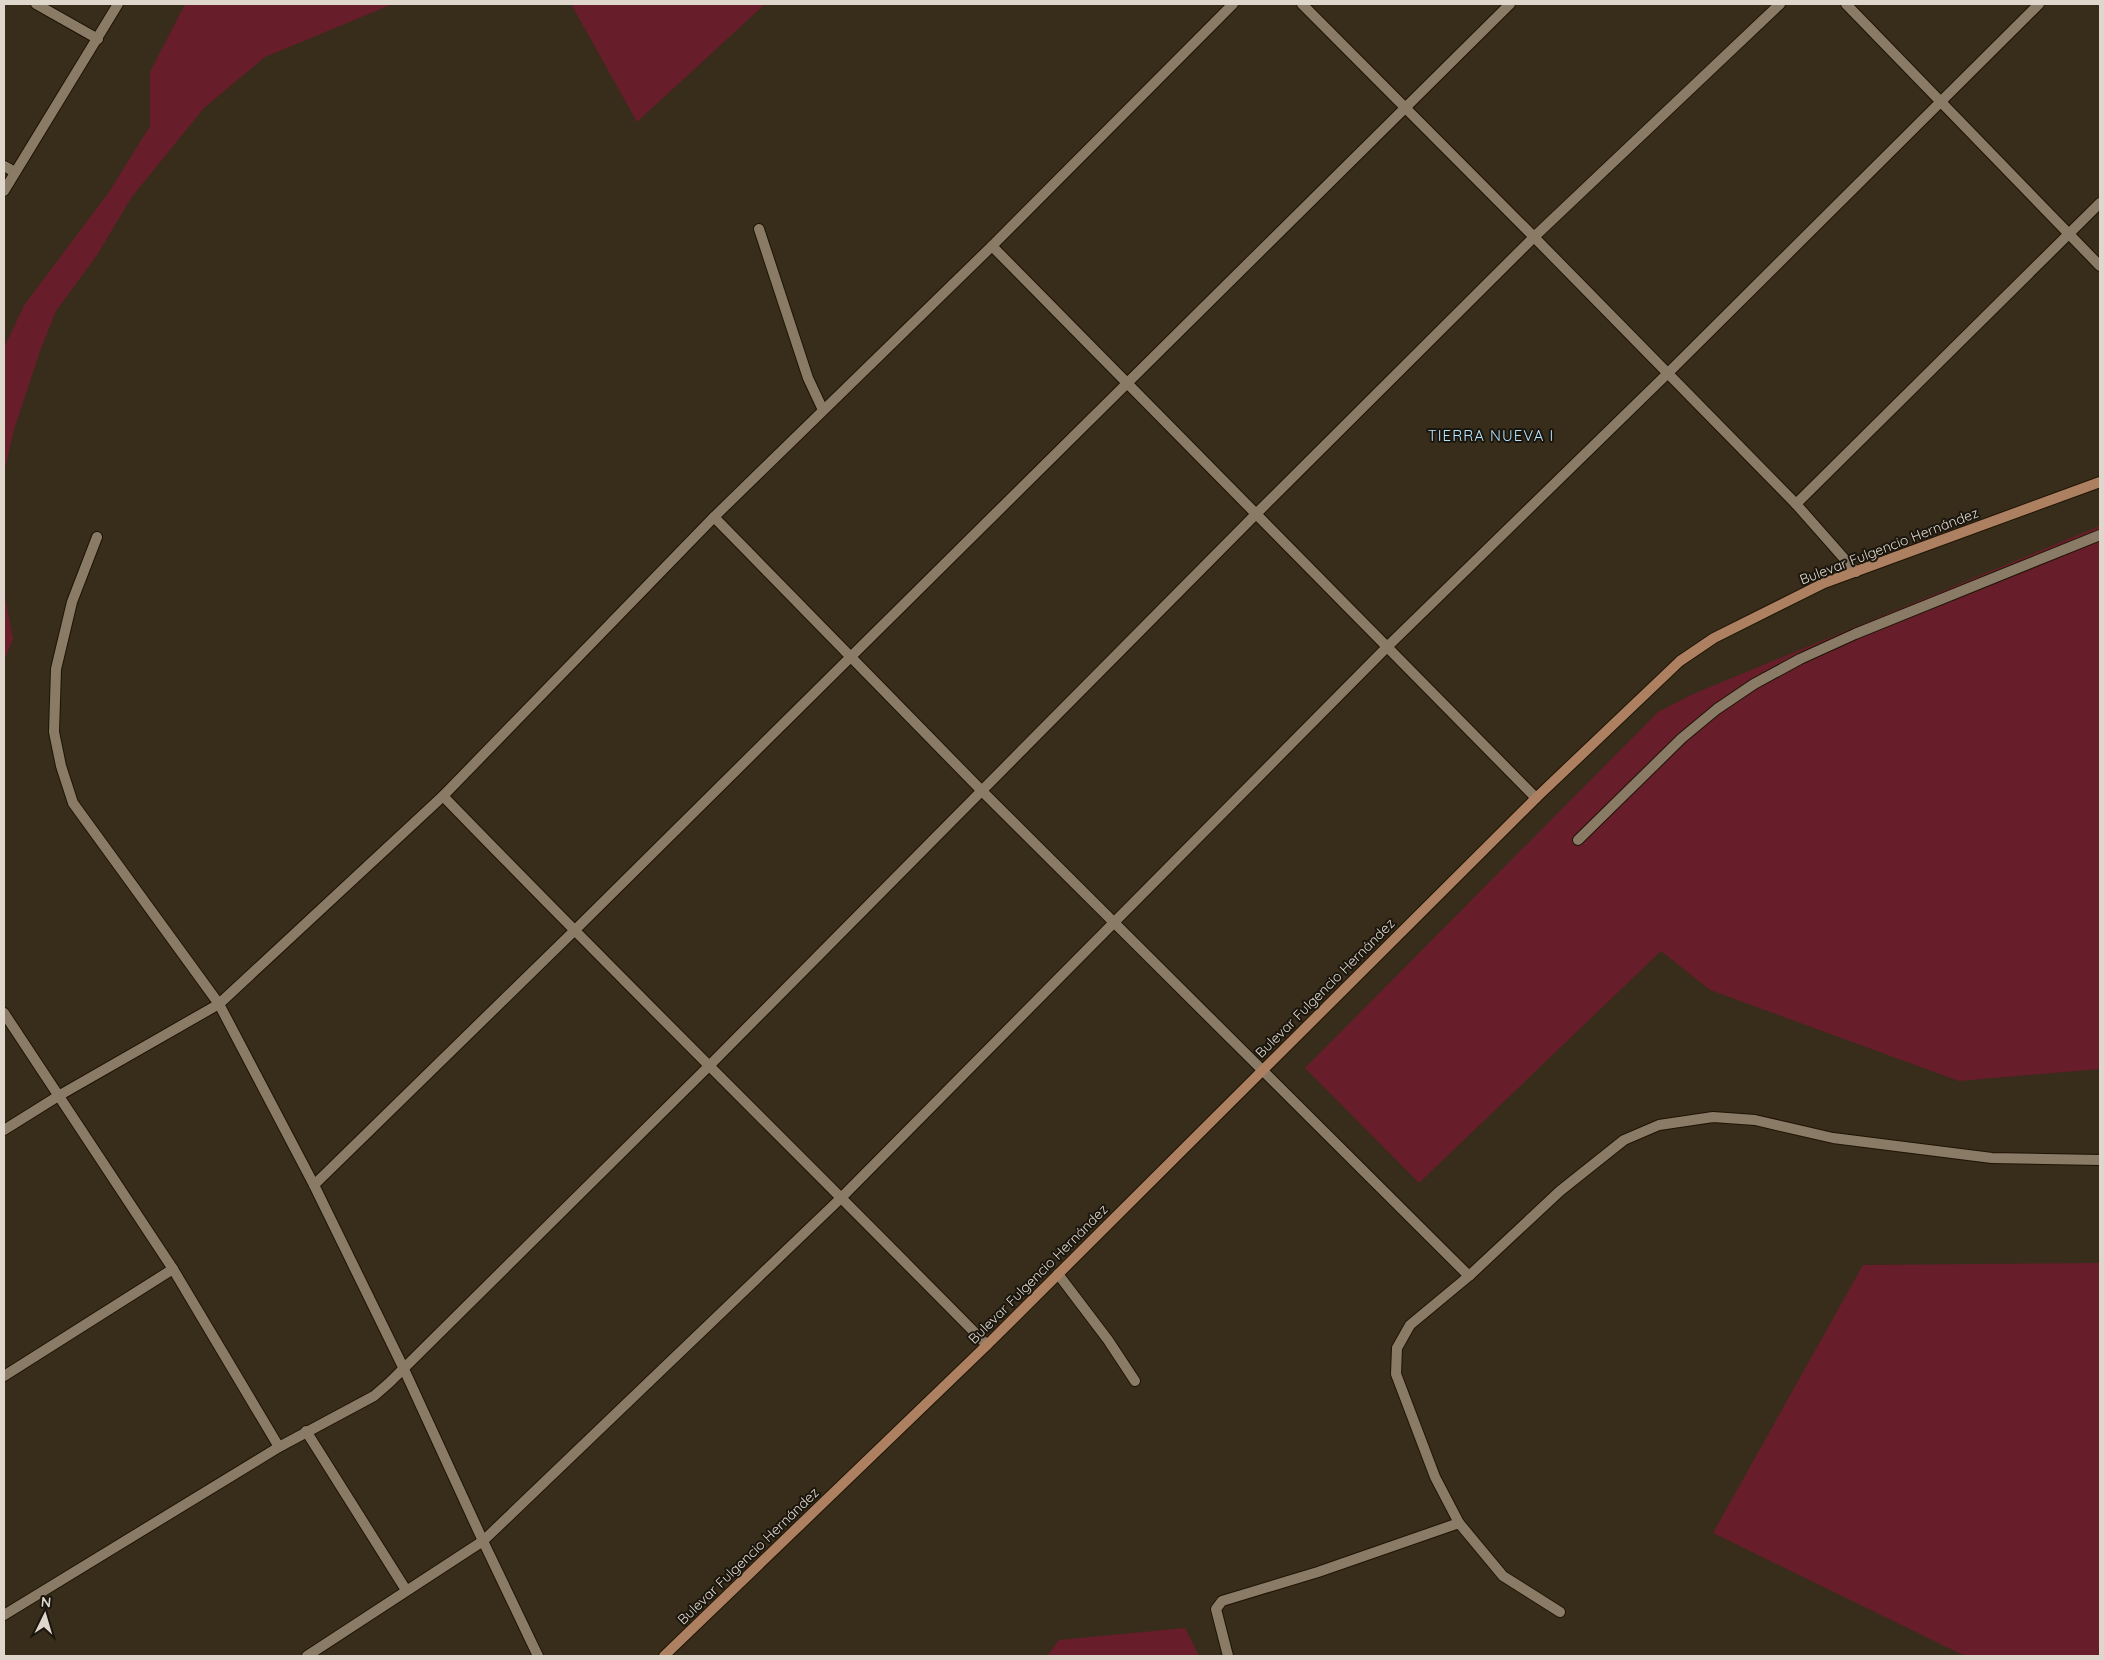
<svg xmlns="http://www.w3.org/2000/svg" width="2104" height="1660" viewBox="0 0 2104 1660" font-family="Quicksand,sans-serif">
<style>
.green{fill:#671e2a}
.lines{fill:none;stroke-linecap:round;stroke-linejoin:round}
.lane-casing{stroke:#1f1404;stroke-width:12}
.street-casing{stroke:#1f1404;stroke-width:12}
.secondary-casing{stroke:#1f1404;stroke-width:12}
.lane{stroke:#897b66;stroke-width:10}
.street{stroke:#897b66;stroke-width:10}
.secondary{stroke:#ac8061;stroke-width:10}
.labels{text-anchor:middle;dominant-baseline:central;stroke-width:4;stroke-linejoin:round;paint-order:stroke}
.street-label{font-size:14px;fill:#dfd7cc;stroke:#1a150d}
.neighbourhood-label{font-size:15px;letter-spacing:1px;fill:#b5e4fe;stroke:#1a150d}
</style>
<rect width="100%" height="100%" fill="#382c1a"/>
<g class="green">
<path d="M 185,4 L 393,4 L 265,57 L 204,108 L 131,198 L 97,255 L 56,311 L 40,351 L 14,430 L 4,473 L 4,347 L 25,304 L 109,192 L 150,126 L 150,72 Z"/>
<path d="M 571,4 L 765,4 L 637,122 Z"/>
<path d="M 2100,526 L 2100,1069 L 1959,1081 L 1710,990 L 1661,951 L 1419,1183 L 1305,1068 L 1658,712 L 1693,694 Z"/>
<path d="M 4,591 L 13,639 L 4,661 Z"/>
<path d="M 2100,1263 L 2100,1656 L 1965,1656 L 1713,1533 L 1863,1265 Z"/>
<path d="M 1185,1628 L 1199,1656 L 1047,1656 L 1059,1640 Z"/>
</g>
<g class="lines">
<defs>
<g id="lane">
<path d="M 759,229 L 808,378 L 823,410"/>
<path d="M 1578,840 L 1682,738 L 1717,709 L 1754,684 L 1800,659 L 1855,634 L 2100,535"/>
<path d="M 1058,1274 L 1108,1340 L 1135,1381"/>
</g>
<g id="street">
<path d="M 36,4 L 98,39"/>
<path d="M 1302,4 L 1534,237 L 1796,504 L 1856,572"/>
<path d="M 1846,4 L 2100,266"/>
<path d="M 4,166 L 15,172"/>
<path d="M 4,191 L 118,4"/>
<path d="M 992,246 L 1536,798"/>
<path d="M 1796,504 L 2100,203"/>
<path d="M 714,517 L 981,790 L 1469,1276"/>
<path d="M 97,537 L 72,602 L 56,669 L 54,732 L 61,766 L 73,803 L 219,1004 L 314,1185 L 403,1367 L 483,1541 L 538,1656"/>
<path d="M 443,796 C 622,981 806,1161 987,1345"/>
<path d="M 4,1013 L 173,1269 L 279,1447"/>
<path d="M 4,1130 L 60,1095 L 219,1004 L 443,796 L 714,517 L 992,246 L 1233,4"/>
<path d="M 314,1185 L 574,931 L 1510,4"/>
<path d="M 4,1376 L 173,1269"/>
<path d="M 306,1431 L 406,1590"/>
<path d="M 1560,1612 L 1503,1576 L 1459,1523 L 1435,1477 L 1396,1374 L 1397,1348 L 1410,1325 L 1469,1276 L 1560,1191 L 1624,1140 L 1659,1125 L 1713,1117 L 1755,1120 L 1833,1138 L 1992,1158 L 2100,1160"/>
<path d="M 4,1615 L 279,1447 L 374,1396 L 389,1383 L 709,1066 L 1256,514 L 1534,237 L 1780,4"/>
<path d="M 307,1656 L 483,1541 L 842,1197 L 1387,647 L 1667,374 L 2039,4"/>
<path d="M 1228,1656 L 1216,1609 L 1222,1601 L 1318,1572 L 1459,1523"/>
</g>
<path id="secondary" d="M 664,1656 L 987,1345 L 1536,798 L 1680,661 L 1714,638 L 1824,583 L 2100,482"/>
</defs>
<use href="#lane" class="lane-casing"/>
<use href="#street" class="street-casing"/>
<use href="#secondary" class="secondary-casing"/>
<use href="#lane" class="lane"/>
<use href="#street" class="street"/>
<use href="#secondary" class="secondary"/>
</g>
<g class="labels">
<g class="street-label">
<text transform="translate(1889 546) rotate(-21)">Bulevar Fulgencio Hernández</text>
<text transform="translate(1325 988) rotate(-45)">Bulevar Fulgencio Hernández</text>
<text transform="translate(1038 1274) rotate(-45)">Bulevar Fulgencio Hernández</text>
<text transform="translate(748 1556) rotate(-44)">Bulevar Fulgencio Hernández</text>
</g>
<g class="neighbourhood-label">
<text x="1491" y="435">TIERRA NUEVA I</text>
</g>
</g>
<rect width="2104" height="1660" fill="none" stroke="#dfd7cc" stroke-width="10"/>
<g transform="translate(45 1615) rotate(5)" stroke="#1a150d" stroke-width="4" paint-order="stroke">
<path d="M0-4L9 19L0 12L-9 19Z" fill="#dfd7cc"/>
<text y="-8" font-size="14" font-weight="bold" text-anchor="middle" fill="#dfd7cc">N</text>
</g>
</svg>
